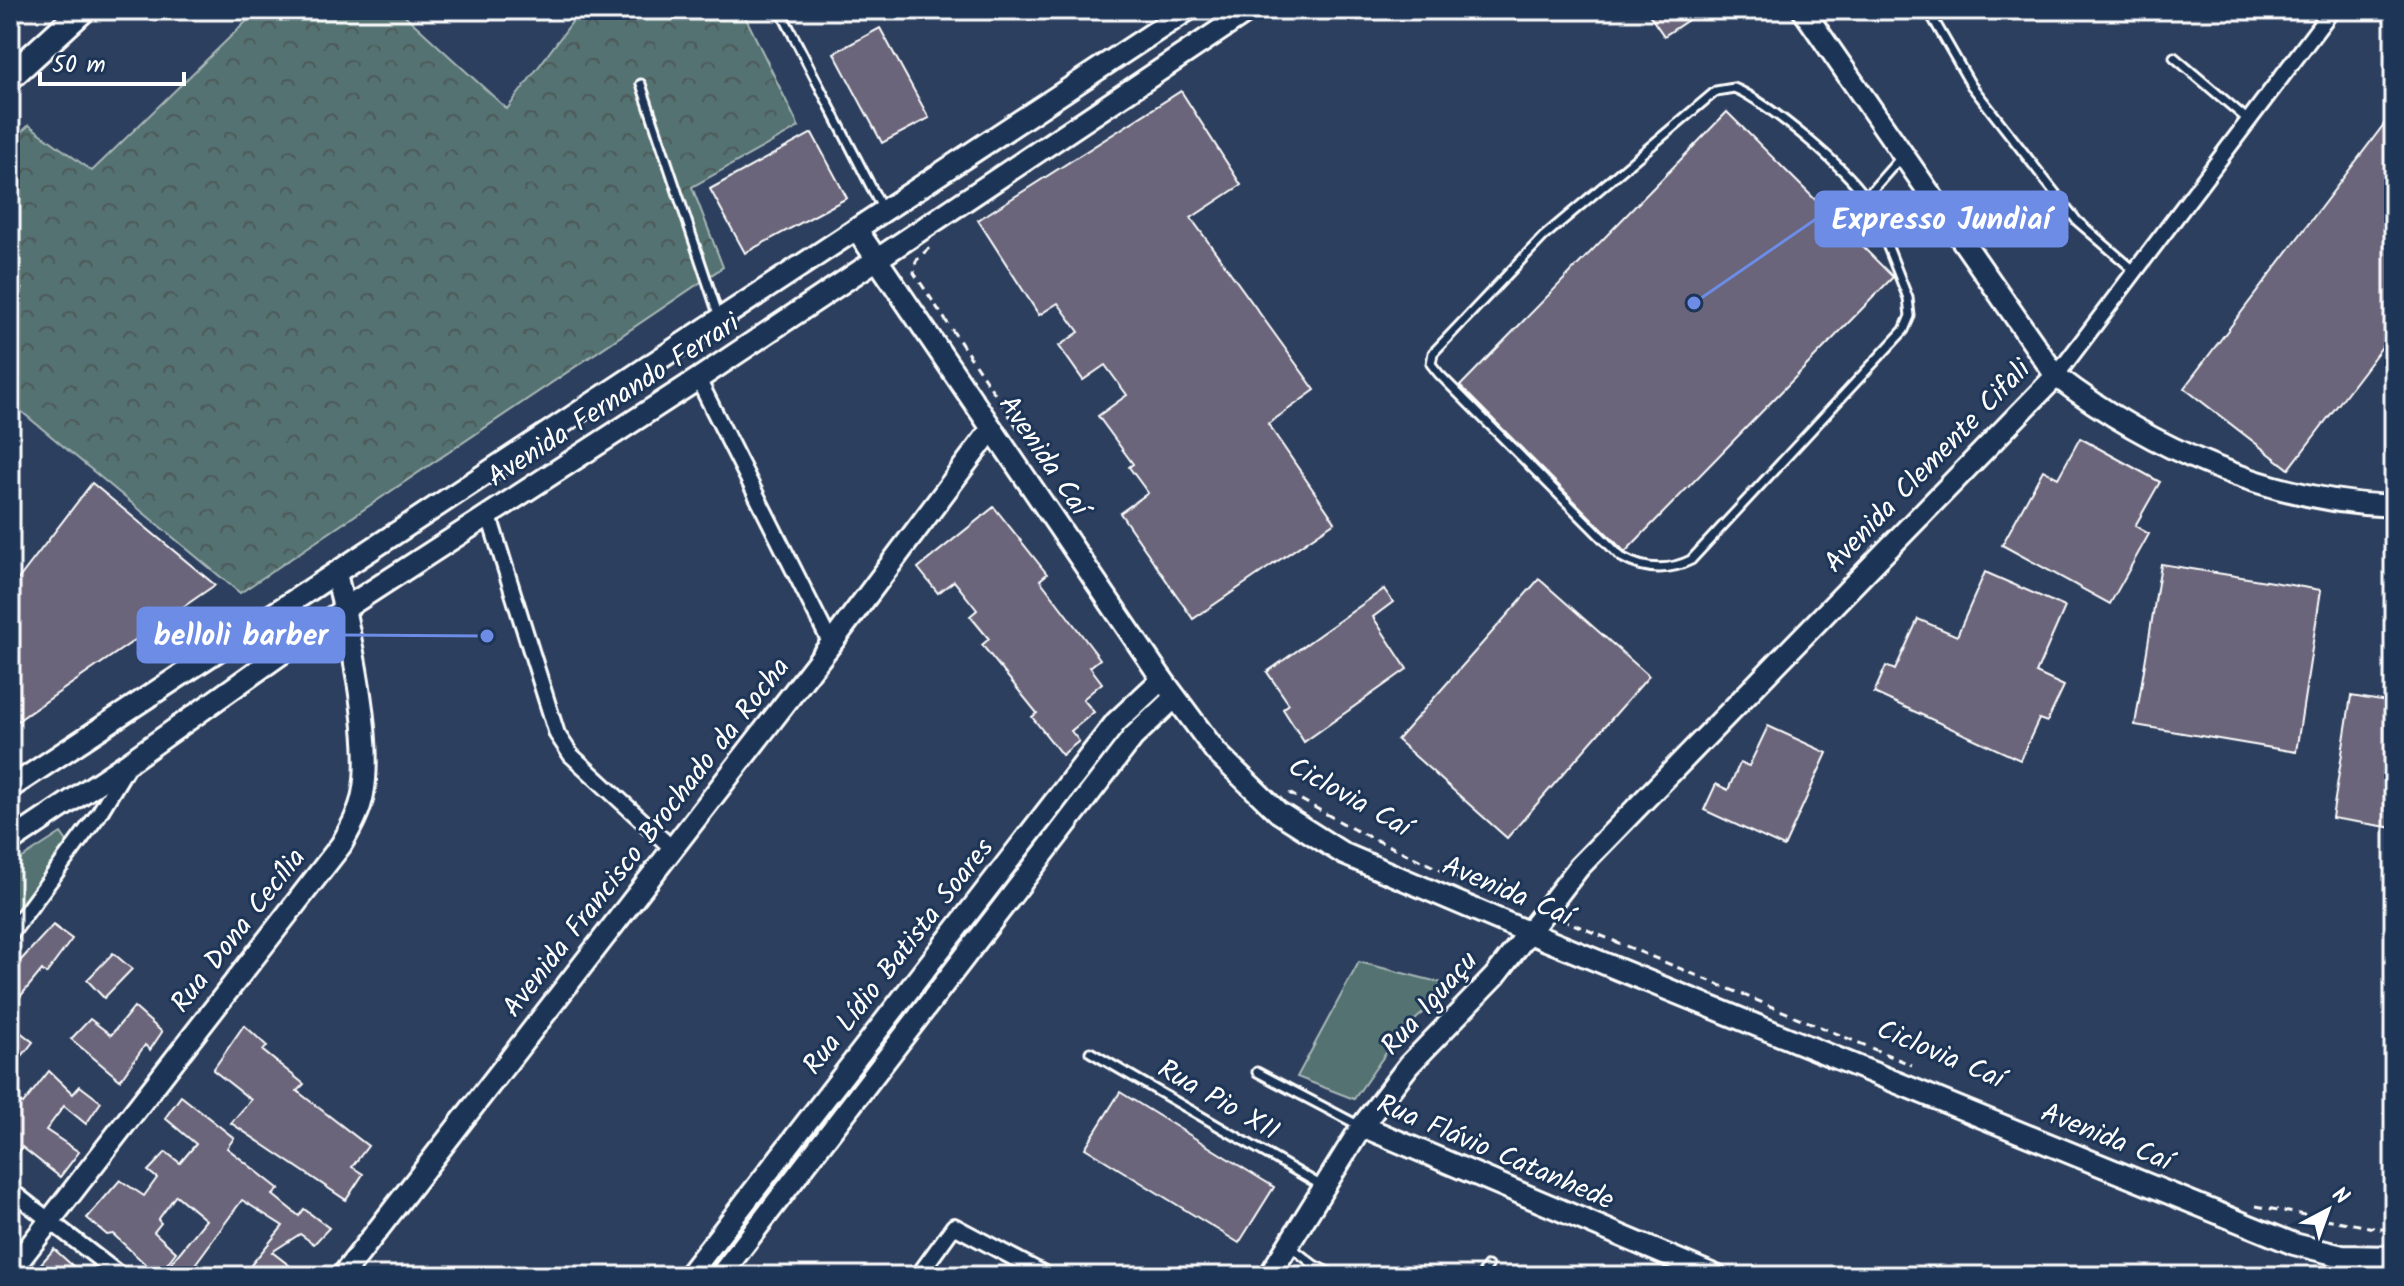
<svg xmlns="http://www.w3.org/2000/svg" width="2404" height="1286" viewBox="0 0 2404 1286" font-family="Kalam,sans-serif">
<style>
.grass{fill:#537271;stroke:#a9b8b8;stroke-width:2}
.forest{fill:url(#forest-crowns);stroke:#a9b8b8;stroke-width:2}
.building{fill:#6b657a;stroke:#fff;stroke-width:2}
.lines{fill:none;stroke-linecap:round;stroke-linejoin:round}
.lane-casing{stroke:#fff;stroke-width:13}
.street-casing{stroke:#fff;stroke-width:20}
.secondary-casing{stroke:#fff;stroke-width:26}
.primary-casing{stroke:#fff;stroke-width:30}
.path{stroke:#fff;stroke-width:3;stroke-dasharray:8 6;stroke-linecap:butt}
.lane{stroke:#1d3557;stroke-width:7}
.street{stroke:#1d3557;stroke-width:14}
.secondary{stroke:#1d3557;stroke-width:20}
.primary{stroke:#1d3557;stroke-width:24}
.labels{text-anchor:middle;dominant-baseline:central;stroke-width:6;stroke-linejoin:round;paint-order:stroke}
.street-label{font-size:28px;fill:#fff;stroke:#1d3557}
.leader{fill:none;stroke:#6c8ce6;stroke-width:3}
.callout-dot{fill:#6c8ce6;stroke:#1d3557;stroke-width:3}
.callout{fill:#6c8ce6;stroke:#6c8ce6;stroke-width:3}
.callout-label{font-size:30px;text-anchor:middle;font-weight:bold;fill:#fff}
</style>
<defs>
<pattern id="forest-crowns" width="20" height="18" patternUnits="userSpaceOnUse" patternTransform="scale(2)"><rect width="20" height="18" fill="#537271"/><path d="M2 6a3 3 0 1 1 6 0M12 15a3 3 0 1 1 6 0" fill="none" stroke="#4e5959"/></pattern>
</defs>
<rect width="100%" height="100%" fill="#2d3f5e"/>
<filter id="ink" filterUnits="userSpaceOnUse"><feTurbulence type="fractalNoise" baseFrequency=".0125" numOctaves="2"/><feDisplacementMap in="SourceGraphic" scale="16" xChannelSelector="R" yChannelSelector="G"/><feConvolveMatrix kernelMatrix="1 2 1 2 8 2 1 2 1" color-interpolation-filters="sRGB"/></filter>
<g filter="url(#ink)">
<g class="grass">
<path d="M 61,833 L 73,850 L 10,930 L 10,866 Z"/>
<path d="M 1359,962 L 1454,986 L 1400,1033 L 1354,1099 L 1297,1077 Z"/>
</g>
<path class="forest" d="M 258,10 L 399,10 L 507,109 L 581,10 L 742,10 L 799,127 L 692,187 L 723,267 L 240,593 L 10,402 L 10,305 L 22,289 L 10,279 L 10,143 L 29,125 L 92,171 Z"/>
<g class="building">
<path d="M 1646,10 L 1703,10 L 1664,36 Z"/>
<path d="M 880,28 L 929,118 L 882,143 L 834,53 Z"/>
<path d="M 1181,91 L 1241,185 L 1191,218 L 1315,390 L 1268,424 L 1335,522 L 1193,619 L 1120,513 L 1148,493 L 1129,467 L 1133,464 L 1098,416 L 1127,395 L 1105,365 L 1083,380 L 1059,346 L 1079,332 L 1058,303 L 1039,315 L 978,220 Z"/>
<path d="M 2394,111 L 2394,331 L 2289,469 L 2184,388 Z"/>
<path d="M 1727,112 L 1893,277 L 1625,552 L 1460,386 Z"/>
<path d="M 812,133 L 847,198 L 745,253 L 710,189 Z"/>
<path d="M 2080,438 L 2160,482 L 2135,526 L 2149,534 L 2110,604 L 2002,545 L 2043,470 L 2058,478 Z"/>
<path d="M 92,483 L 215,585 L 10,726 L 10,590 Z"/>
<path d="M 994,507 L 1047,574 L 1040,580 L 1100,659 L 1090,667 L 1102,683 L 1083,699 L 1094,712 L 1071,731 L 1079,741 L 1062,755 L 1032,717 L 1037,713 L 982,645 L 989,639 L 970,616 L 977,610 L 954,581 L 938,593 L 918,568 Z"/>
<path d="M 2161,564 L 2321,590 L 2296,752 L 2135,725 Z"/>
<path d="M 1985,572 L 2065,607 L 2036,673 L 2064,686 L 2047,722 L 2039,719 L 2020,760 L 1874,693 L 1886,666 L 1895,670 L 1918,619 L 1957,636 Z"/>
<path d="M 1539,579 L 1649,676 L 1507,838 L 1397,740 Z"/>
<path d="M 1384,589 L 1393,602 L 1373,617 L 1407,669 L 1304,742 L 1283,709 L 1289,704 L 1267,672 Z"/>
<path d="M 2351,696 L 2394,703 L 2394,828 L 2332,818 Z"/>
<path d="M 1768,726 L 1827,753 L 1784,847 L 1704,810 L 1716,784 L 1728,790 L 1740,763 L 1749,766 Z"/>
<path d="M 53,925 L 72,939 L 46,974 L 42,970 L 10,1009 L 10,972 Z"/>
<path d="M 113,953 L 132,969 L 104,998 L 87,980 Z"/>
<path d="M 134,1007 L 162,1032 L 150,1050 L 145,1045 L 120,1080 L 71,1039 L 90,1019 L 111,1035 Z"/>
<path d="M 10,1024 L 33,1042 L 22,1056 L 10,1046 Z"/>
<path d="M 244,1025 L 267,1046 L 263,1051 L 304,1084 L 297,1091 L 368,1146 L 352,1167 L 363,1174 L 346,1200 L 231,1123 L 251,1100 L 213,1070 Z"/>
<path d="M 49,1071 L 73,1094 L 80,1086 L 101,1102 L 86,1124 L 64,1106 L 46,1130 L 79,1152 L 60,1177 L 22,1147 L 10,1167 L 10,1099 L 23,1104 Z"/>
<path d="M 1120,1092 L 1274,1187 L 1239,1243 L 1085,1148 Z"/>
<path d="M 181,1096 L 234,1138 L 227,1148 L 279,1189 L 273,1195 L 299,1216 L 304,1209 L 329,1228 L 314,1244 L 300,1234 L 272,1252 L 303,1276 L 242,1276 L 283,1226 L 242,1200 L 196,1263 L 212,1276 L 187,1276 L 171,1263 L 206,1220 L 176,1195 L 158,1220 L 161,1223 L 154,1232 L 176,1252 L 158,1276 L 113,1234 L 107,1235 L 87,1218 L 120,1180 L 144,1196 L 157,1178 L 148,1171 L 166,1152 L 180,1163 L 196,1144 L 165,1118 Z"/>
<path d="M 54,1249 L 84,1276 L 30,1276 Z"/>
</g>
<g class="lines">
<defs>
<g id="lane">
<path d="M 780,10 L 883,210"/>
<path d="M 1928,10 L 1971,85 L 2077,221 L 2135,271"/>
<path d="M 2174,57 L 2248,120"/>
<path d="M 641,84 L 719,317"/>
<path d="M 1734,88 C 1765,100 1852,172 1867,200 C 1883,231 1895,266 1908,298 L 1910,316 L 1904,330 L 1691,560 C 1667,572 1644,570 1621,557 L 1439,374 L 1431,364 L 1433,353 L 1543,237 L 1716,91 Z"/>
<path d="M 1866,197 L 1902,156"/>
<path d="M 1090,1052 L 1322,1186"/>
<path d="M 1257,1072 L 1360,1126"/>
<path d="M 1290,1246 L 1314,1265 L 1336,1276"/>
<path d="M 1481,1276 L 1488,1266"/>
</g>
<g id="street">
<path d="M 2056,376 L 2332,10"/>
<path d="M 698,379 L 831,644"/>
<path d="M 489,516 L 557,734 L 571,755 L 674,850"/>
<path d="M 10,934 L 98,815 L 127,767"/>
<path d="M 10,1190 L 121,1276"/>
<path d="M 918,1276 L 954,1226 L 1048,1276"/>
</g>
<g id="secondary">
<path d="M 1803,10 L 2056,376 C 2151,449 2273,502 2394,506"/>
<path d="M 857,230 L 1162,679 L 1216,752 L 1278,812 L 1344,854 L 1544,939 L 2294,1244 L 2342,1256 L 2394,1257"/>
<path d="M 10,788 L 1188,10"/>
<path d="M 10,842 L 129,762 L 344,609 L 698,379 L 1250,10"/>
<path d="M 1362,1126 L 1716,1276"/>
<path d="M 10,1272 L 341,845 C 350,829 360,812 363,794 C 374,740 349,629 336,573"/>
<path d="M 342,1276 L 831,644 L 991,430"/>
<path d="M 688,1276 L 1116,722 L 1162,679"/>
<path d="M 720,1276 L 1133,737 L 1175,697"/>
<path d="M 1269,1276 L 1362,1126 L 1409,1065 L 1495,976 L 1579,867 L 2056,376"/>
</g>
<path id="primary" d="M 10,77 L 83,10"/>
</defs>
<use href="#lane" class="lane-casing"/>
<use href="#street" class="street-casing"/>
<use href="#secondary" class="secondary-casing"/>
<use href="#primary" class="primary-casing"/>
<g class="path">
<path d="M 929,248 L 916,261 L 914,273 L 1021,433"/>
<path d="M 1289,793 L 1353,829 L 1490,893"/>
<path d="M 1561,919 L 1912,1065"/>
<path d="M 2256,1206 L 2380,1229 L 2394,1229"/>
</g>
<use href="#lane" class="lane"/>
<use href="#street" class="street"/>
<use href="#secondary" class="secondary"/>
<use href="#primary" class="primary"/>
</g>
</g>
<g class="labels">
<g class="street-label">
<text transform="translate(614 401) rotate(-33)">Avenida Fernando Ferrari</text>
<text transform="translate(1043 456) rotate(56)">Avenida Caí</text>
<text transform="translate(1928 467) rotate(-46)">Avenida Clemente Cifali</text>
<text transform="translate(1349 798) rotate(29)">Ciclovia Caí</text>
<text transform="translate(647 838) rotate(-52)">Avenida Francisco Brochado da Rocha</text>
<text transform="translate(1507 892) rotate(23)">Avenida Caí</text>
<text transform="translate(239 931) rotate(-52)">Rua Dona Cecília</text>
<text transform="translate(899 957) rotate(-52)">Rua Lídio Batista Soares</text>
<text transform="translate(1430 1004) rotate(-48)">Rua Iguaçu</text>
<text transform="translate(1940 1055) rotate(23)">Ciclovia Caí</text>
<text transform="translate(1218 1101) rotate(30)">Rua Pio XII</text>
<text transform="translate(2106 1138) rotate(22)">Avenida Caí</text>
<text transform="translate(1495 1153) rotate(23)">Rua Flávio Catanhede</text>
</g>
</g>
<path class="leader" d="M1694 303L1816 219M487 636L344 635"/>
<g class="callout-dot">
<circle cx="1694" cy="303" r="8"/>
<circle cx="487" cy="636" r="8"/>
</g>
<g class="callout">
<rect x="1816" y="192" width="251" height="54" rx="8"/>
<rect x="138" y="608" width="206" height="54" rx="8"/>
</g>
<g class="callout-label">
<text x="1941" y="229">Expresso Jundiaí</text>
<text x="241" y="645">belloli barber</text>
</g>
<rect width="2404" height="1286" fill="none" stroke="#1d3557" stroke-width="40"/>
<rect x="20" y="20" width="2364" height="1246" fill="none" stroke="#fff" stroke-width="3" filter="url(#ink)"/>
<g transform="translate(2328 1210) rotate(41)" stroke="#1d3557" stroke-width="6" paint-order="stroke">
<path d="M0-6L14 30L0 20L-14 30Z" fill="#ffffff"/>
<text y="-12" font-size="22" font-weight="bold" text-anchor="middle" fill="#ffffff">N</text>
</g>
<path d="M40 72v12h144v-12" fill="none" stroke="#ffffff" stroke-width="4"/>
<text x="52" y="72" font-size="24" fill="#ffffff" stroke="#1d3557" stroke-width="6" paint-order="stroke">50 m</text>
</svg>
